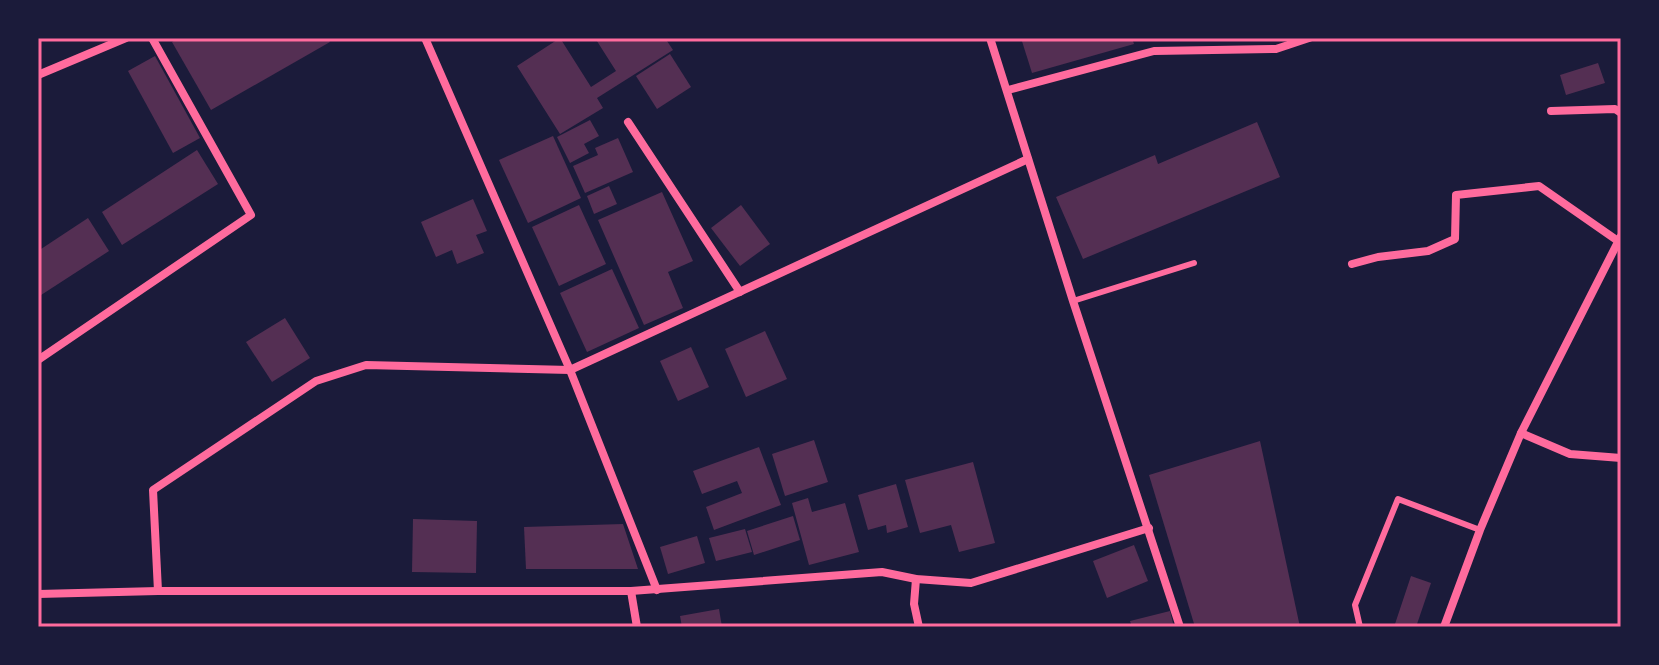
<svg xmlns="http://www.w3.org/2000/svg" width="1659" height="665" viewBox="0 0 1659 665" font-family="'Source Sans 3',sans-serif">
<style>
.building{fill:#542f53}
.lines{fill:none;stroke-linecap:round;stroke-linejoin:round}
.service{stroke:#ff6b9d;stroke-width:6}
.minor{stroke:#ff6b9d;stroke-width:8}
.neatline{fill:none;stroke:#ff6b9d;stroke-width:3}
</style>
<rect width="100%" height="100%" fill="#1b1b3a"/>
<g class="building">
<path d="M 179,38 L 327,38 L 330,42 L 211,110 L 172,42 Z"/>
<path d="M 560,38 L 591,87 L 616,71 L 595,38 L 665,38 L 673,50 L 597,98 L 603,108 L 560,134 L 517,66 Z"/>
<path d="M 1021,38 L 1132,38 L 1134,44 L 1032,73 Z"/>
<path d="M 670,54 L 691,87 L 657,109 L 636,76 Z"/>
<path d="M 155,56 L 200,138 L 173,153 L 128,71 Z"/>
<path d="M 1598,63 L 1605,83 L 1566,95 L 1560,75 Z"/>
<path d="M 590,120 L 599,136 L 584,144 L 589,153 L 570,163 L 557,137 Z"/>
<path d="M 1257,122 L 1280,177 L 1083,259 L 1056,197 L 1155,155 L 1158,164 Z"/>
<path d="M 553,136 L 581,198 L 528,223 L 499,160 Z"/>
<path d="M 618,138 L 633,172 L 585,193 L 573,166 L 598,155 L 595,148 Z"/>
<path d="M 197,150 L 218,184 L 122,245 L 102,212 Z"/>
<path d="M 609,186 L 617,204 L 594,214 L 587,196 Z"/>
<path d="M 662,192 L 693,261 L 668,272 L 683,308 L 644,325 L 598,220 Z"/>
<path d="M 473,199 L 487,231 L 476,235 L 484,253 L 457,264 L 452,250 L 436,257 L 421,222 Z"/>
<path d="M 579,205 L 606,264 L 559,286 L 532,227 Z"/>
<path d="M 741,205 L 770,244 L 740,266 L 711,228 Z"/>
<path d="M 88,218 L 109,251 L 38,297 L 38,251 Z"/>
<path d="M 612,269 L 639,328 L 587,352 L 560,293 Z"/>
<path d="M 285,318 L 310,358 L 272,382 L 246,342 Z"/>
<path d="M 765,331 L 787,379 L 746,397 L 725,349 Z"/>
<path d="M 691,347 L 709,387 L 678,401 L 660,361 Z"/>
<path d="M 814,440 L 828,482 L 785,496 L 772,454 Z"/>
<path d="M 1260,441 L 1300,627 L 1195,627 L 1149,475 Z"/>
<path d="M 759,447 L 781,505 L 714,530 L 706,507 L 742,493 L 737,481 L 702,494 L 693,471 Z"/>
<path d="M 973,462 L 995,543 L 959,552 L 951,525 L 920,533 L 905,480 Z"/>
<path d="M 896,484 L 908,527 L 887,533 L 886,525 L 868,530 L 858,495 Z"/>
<path d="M 808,498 L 812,512 L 845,503 L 859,552 L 809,565 L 792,503 Z"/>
<path d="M 793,516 L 800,540 L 754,555 L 747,531 Z"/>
<path d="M 413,519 L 477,521 L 476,573 L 412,572 Z"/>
<path d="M 623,524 L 638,569 L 526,569 L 524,527 Z"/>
<path d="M 745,529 L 752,552 L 716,561 L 709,538 Z"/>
<path d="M 697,536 L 705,563 L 668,574 L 660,547 Z"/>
<path d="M 1134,545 L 1148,581 L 1107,598 L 1093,561 Z"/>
<path d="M 1411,576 L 1431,583 L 1416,627 L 1394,627 Z"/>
<path d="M 719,609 L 722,627 L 682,627 L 680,616 Z"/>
<path d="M 1170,611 L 1174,627 L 1132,627 L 1130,621 Z"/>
</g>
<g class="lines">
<g class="service">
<path d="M 1073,301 L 1194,263"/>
<path d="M 1360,627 L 1355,605 L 1398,499 L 1480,530"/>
</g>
<g class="minor">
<path d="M 425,38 L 570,370 L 657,590"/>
<path d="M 990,38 L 1073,301 L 1180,627"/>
<path d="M 38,75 L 126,38"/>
<path d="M 1008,90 L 1154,51 L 1276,49 L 1309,38"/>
<path d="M 1551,111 L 1615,109 L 1621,113"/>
<path d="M 628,122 L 740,292"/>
<path d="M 1352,264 L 1378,257 L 1428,251 L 1455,239 L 1456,195 L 1539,186 L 1618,241"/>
<path d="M 38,360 L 251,215 L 152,38"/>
<path d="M 1521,433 L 1570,454 L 1621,458"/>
<path d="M 916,579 L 914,604 L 919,627"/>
<path d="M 158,591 L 153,490 L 316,381 L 366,365 L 570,370 L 1028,159"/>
<path d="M 631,591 L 637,627"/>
<path d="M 38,594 L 158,591 L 631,591 L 882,572 L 916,579 L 971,583 L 1149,528"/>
<path d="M 1444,627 L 1480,530 L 1521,433 L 1621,236"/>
</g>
</g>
<rect width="1659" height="665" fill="none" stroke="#1b1b3a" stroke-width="80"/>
<rect x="40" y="40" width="1579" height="585" class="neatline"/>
</svg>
